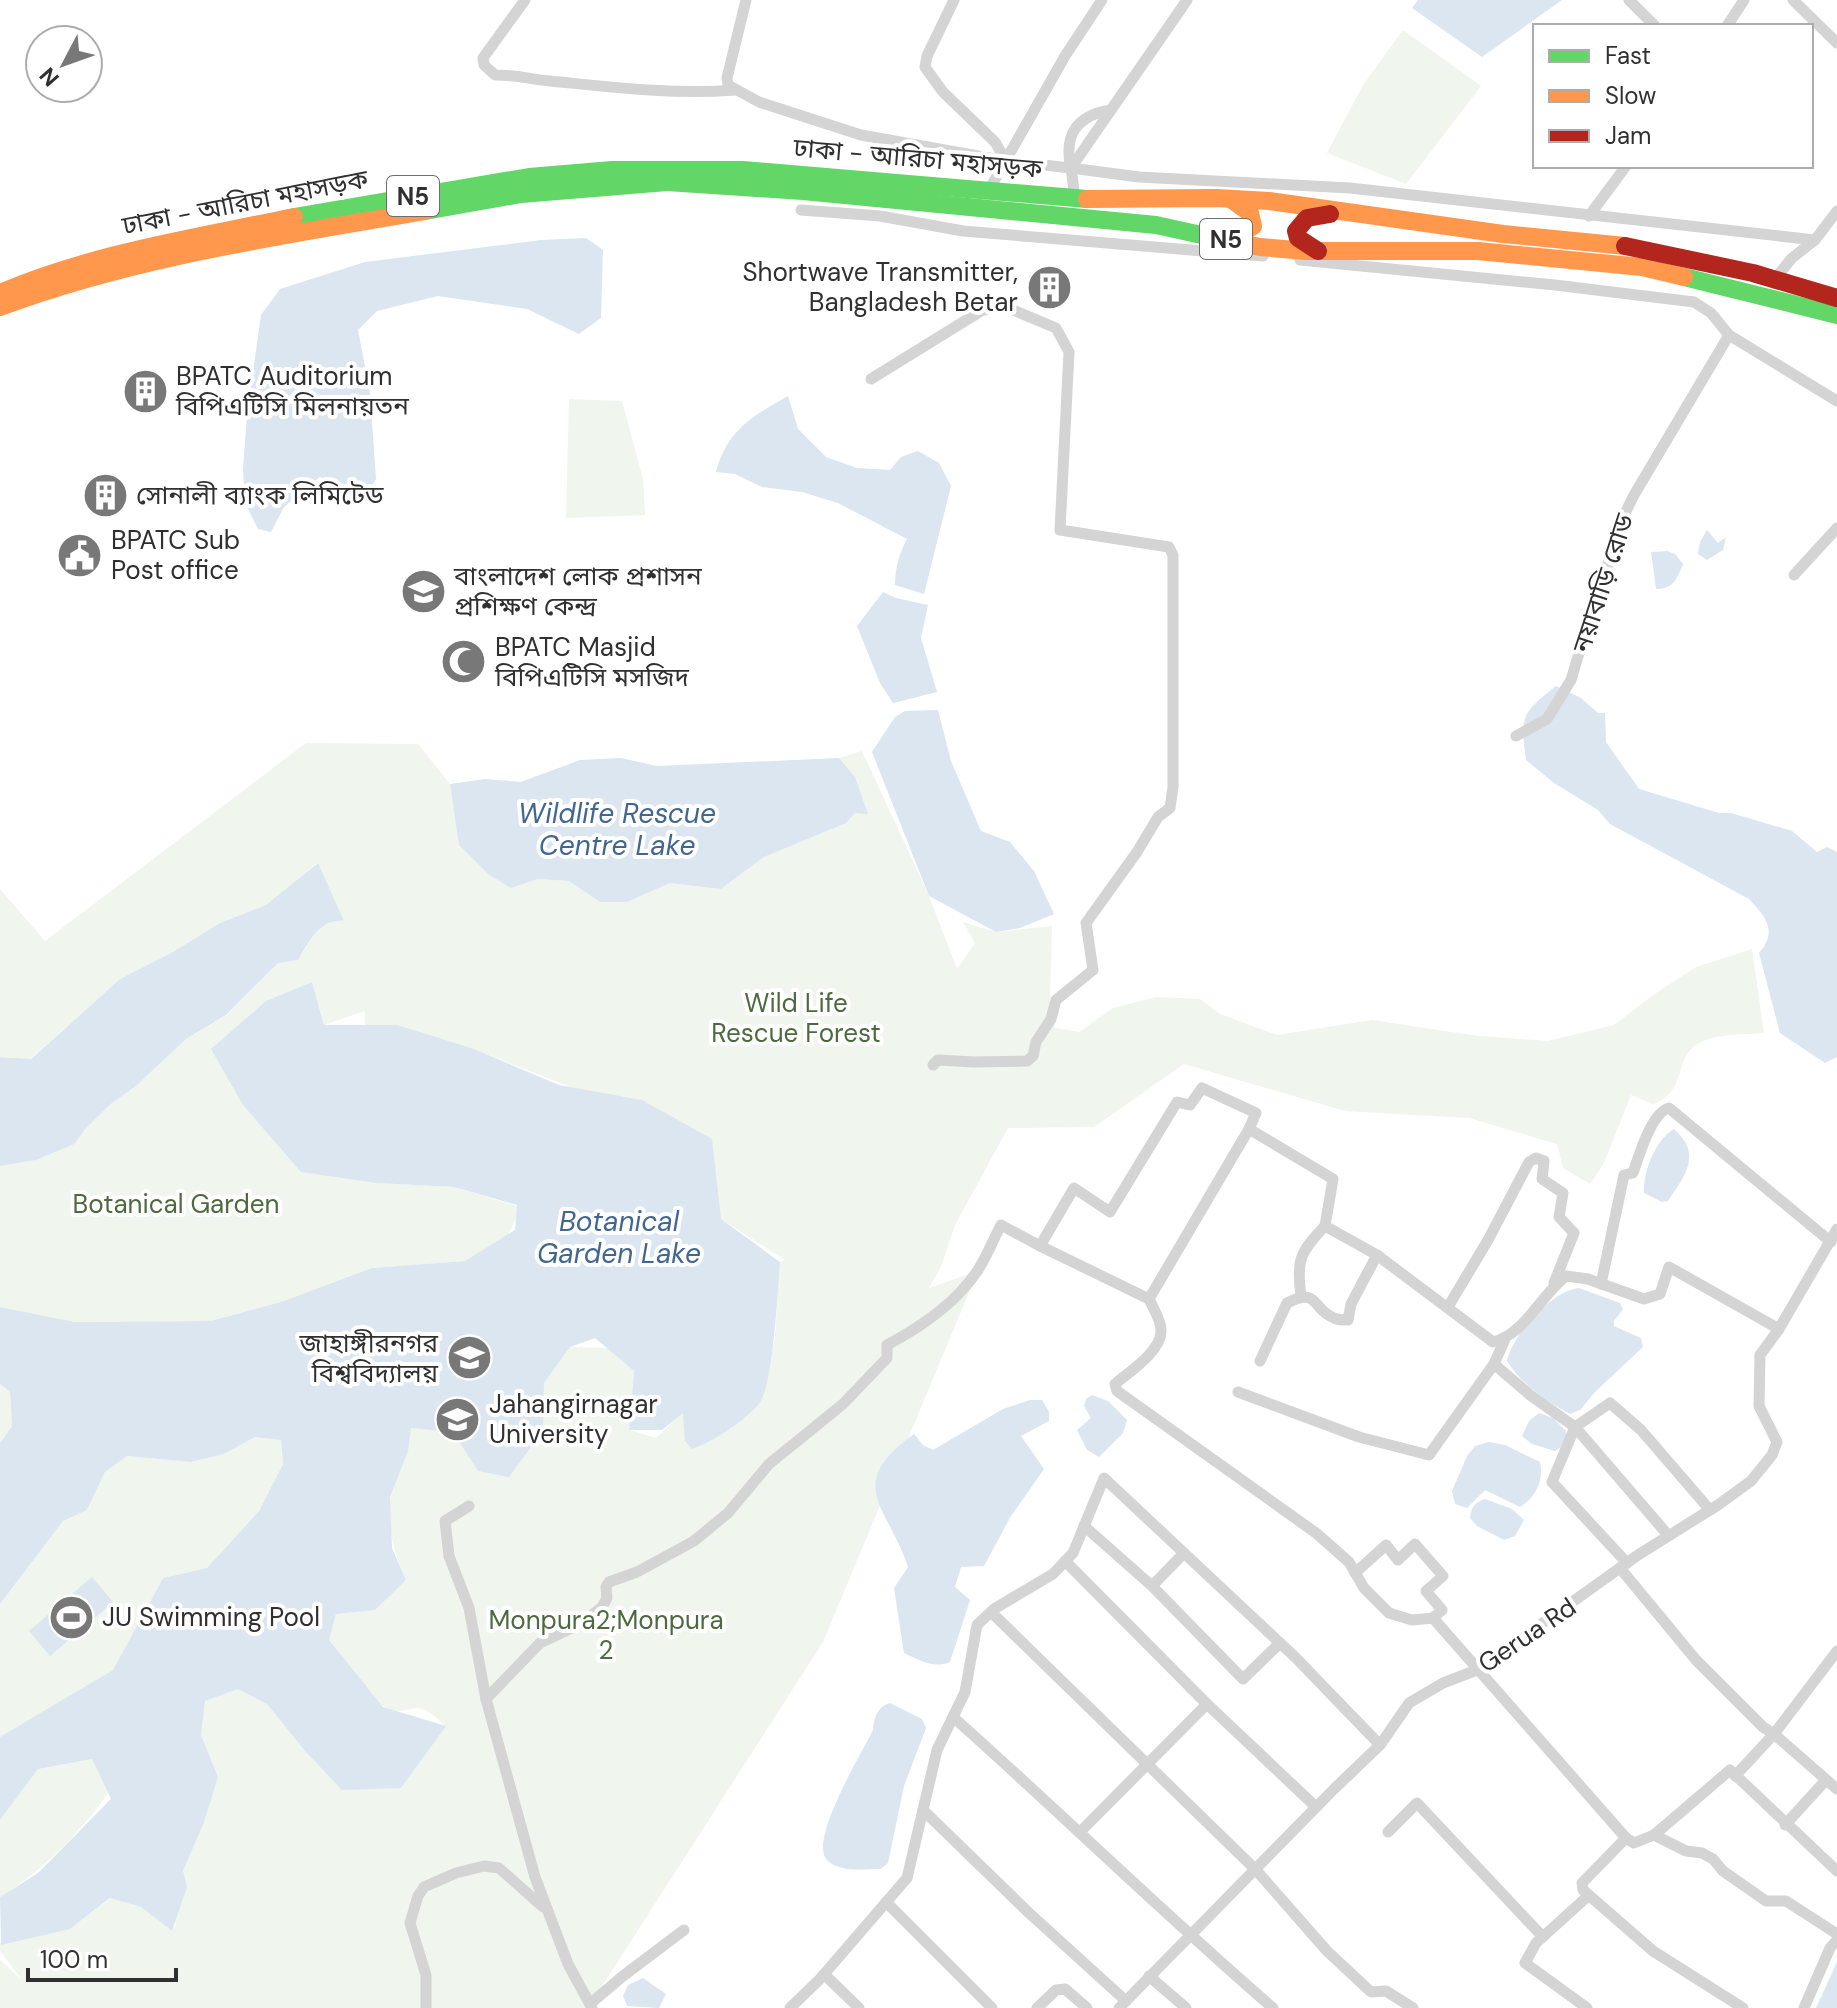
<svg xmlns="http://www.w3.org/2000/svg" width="1837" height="2008" viewBox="0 0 1837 2008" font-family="'DM Sans','Noto Sans Bengali',sans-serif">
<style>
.green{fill:#f0f5ed}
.water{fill:#dbe6f1}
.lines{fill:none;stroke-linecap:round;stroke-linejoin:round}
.street{stroke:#d4d4d4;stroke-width:11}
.fast{stroke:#63d668;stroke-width:18}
.slow{stroke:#ff974d;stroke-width:18}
.jam{stroke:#b3261e;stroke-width:18}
.labels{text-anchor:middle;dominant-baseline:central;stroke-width:8;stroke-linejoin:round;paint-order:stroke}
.shield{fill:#fff;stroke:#6e6e6e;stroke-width:2}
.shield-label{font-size:24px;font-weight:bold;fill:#303030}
.street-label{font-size:26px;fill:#303030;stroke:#fff}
.poi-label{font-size:26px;fill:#303030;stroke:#fff;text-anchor:start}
.park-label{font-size:26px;fill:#4d6a3f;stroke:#fff}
.water-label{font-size:28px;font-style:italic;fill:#41668f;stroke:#fff}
</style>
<rect width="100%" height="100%" fill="#fff"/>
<g class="green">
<path d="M 1403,30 L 1481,86 L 1406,184 L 1327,153 L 1363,85 Z"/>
<path d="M 569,399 L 622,401 L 643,479 L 645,515 L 566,518 Z"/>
<path d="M 306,743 L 418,744 L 450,784 L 460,845 L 511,888 L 538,879 L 569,881 L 600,902 L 627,902 L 670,883 L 721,889 L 764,857 L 846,822 L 855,813 L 839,758 L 862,751 L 929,896 L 957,969 L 975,943 L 963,922 L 996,932 L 1052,926 L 1050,1003 L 1055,1028 L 1079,1032 L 1113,1008 L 1156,997 L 1200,999 L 1220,1014 L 1277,1035 L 1372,1020 L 1478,1036 L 1548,1041 L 1614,1025 L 1653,995 L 1696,967 L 1752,949 L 1764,1033 C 1744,1035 1720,1033 1701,1042 C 1672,1055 1689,1092 1653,1104 L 1631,1095 L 1604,1163 L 1590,1184 L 1563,1168 L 1557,1144 L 1469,1118 L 1345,1111 L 1184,1064 L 1094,1127 L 1008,1128 L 955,1225 L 941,1267 L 929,1288 L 978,1271 L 823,1642 L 588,2008 L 0,2008 L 0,1960 L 22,1980 L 0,1951 L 0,1943 L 70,1929 L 111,1898 L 141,1907 L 169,1929 L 175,1927 L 183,1871 L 218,1777 L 201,1735 L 205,1701 L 238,1689 L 267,1704 L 305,1751 L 401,1788 L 445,1726 C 413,1691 410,1721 385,1707 C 374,1701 339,1653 329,1640 L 336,1614 L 375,1610 L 406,1580 C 395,1555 384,1522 391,1495 C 397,1471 407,1454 411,1428 L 453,1431 L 478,1471 L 509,1476 L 543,1431 L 544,1383 L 570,1347 L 607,1348 L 634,1371 L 629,1430 L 656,1438 L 683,1412 L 761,1402 L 775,1336 L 780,1262 L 785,1260 L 721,1219 L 642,1100 L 573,1088 L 474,1049 L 365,1025 L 365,1011 L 324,1025 L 312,982 L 266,1002 L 377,1183 L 454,1187 L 517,1206 L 516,1218 L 508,1235 L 465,1261 L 372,1268 L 284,1301 L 211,1321 L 75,1322 L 0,1307 L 0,1166 L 36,1160 L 73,1144 L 87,1127 L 112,1103 L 136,1086 L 186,1039 L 227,1015 L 278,963 L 298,960 C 310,942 319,919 343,921 L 317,863 L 266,906 L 220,923 L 173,952 L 120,979 L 30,1059 L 0,1057 L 0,889 L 45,941 Z"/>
<path d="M 0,1384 L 10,1392 L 12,1426 L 0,1443 Z"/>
<path d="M 255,1437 L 281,1440 L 283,1464 L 259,1511 L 207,1568 L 163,1578 L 113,1670 L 0,1739 L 0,1604 L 63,1521 L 87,1510 L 105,1472 L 127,1456 L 191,1462 L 224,1454 Z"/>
<path d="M 92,1759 L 108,1793 C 78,1835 44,1869 0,1897 L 0,1820 L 38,1769 Z"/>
</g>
<g class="water">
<path d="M 1418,0 L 1562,0 L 1482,57 L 1412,8 Z"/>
<path d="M 586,238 L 603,250 L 601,318 L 579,334 L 527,309 L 438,296 L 377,311 L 358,330 L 370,393 L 376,479 L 365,497 L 320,477 L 284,507 L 271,532 L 258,529 L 245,503 L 243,469 L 247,414 L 261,315 L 280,289 L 365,262 L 541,240 Z"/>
<path d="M 788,396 L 798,429 L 826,457 L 857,468 L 890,470 L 901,457 L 918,451 L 939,463 L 951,486 L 924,594 L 895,585 C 895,568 899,554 907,539 L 838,503 L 802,492 L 762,487 L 735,474 L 716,472 C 727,430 753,416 788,396 Z"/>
<path d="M 1707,530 L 1718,543 L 1726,537 L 1723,550 L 1707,560 L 1698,554 L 1700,542 Z"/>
<path d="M 1667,551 L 1675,554 L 1683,564 C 1677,579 1673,589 1656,589 L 1651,552 Z"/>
<path d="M 883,592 L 896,598 L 928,605 L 921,638 L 937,692 L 893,703 L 880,683 L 857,626 Z"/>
<path d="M 1556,686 L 1581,698 L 1598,713 L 1605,713 L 1606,742 L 1639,789 L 1719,813 L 1731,813 L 1792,831 L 1817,852 L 1827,847 L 1837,852 L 1837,1057 L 1825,1063 L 1780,1033 L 1759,953 C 1778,931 1766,917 1749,899 L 1610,824 L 1598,810 L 1554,783 L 1526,760 C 1520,715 1522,713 1556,686 Z"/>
<path d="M 938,710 L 951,761 L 981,831 L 1010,842 L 1034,871 L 1054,914 L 1020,928 L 996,932 L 929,896 L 872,752 L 895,717 L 905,711 Z"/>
<path d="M 621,758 L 657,766 L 839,758 L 855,777 L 868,814 L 855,813 L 846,823 L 764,857 L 721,889 L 670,883 L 627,902 L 600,902 L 569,881 L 538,879 L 511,888 L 488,874 L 459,845 L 450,784 L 485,779 L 521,782 L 580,760 Z"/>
<path d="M 318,863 L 344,921 C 319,919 310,941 298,960 L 278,963 L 226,1015 L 186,1039 L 136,1086 L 112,1103 L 87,1127 L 74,1144 L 36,1160 L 0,1166 L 0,1057 L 31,1059 L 120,979 L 173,952 L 220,923 L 266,905 Z"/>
<path d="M 312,982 L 324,1025 L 397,1025 L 474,1049 L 559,1085 L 642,1100 L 712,1139 L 721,1219 L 780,1262 C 778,1288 773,1387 759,1404 C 743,1422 714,1441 692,1449 L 685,1441 L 683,1413 L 662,1430 L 629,1430 L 634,1371 L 595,1338 L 570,1347 L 544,1383 L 543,1431 L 509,1477 L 478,1471 L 453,1432 L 411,1428 L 408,1451 L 390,1497 L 392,1548 L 406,1580 L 375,1610 L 336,1614 L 329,1640 L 383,1707 L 446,1726 L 401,1788 L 342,1790 L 305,1751 L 267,1704 L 238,1689 L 205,1701 L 201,1735 L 218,1777 L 204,1822 L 183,1871 L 187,1887 L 172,1931 L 141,1907 L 110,1898 L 70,1929 L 1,1945 L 0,1897 L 38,1873 L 111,1799 L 92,1759 L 38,1769 L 0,1820 L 0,1737 L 113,1670 L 163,1578 L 207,1568 L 259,1511 L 283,1464 L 281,1440 L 255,1437 L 224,1454 L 191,1462 L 127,1456 L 105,1472 L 87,1510 L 63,1521 L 0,1604 L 0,1443 L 12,1426 L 10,1392 L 0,1384 L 0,1307 L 75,1322 L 211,1321 L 284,1301 L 372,1268 L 465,1261 L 515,1230 L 517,1205 L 454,1187 L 377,1183 L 301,1172 L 243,1105 L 211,1049 L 266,1001 Z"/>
<path d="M 1674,1129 C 1703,1155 1685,1175 1668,1201 L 1662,1202 L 1644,1193 C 1643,1172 1655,1140 1674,1129 Z"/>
<path d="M 1579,1288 L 1620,1303 L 1623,1309 L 1614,1321 L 1614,1326 L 1641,1338 L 1643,1347 L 1595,1392 L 1580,1410 L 1570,1414 C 1547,1402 1521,1384 1507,1361 C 1513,1334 1551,1291 1579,1288 Z"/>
<path d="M 1092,1395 L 1108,1401 L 1127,1420 L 1123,1433 L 1099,1457 L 1087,1450 L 1077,1430 L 1091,1418 L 1084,1406 L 1086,1399 Z"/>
<path d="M 1030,1400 L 1042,1400 L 1049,1412 L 1049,1421 L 1021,1436 L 1044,1469 L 1011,1516 L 984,1566 L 961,1567 L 955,1587 L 970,1600 L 950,1662 C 934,1669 919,1660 904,1653 L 894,1588 L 908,1567 C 888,1506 843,1485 914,1434 L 923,1445 L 933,1450 L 1003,1409 Z"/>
<path d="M 1539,1413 L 1553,1418 L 1566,1431 C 1567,1441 1564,1446 1555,1451 L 1532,1444 L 1522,1436 L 1529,1421 Z"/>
<path d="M 1489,1442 L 1505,1445 L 1540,1462 C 1544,1480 1536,1497 1520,1507 L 1485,1490 L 1467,1508 L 1455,1504 L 1452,1491 L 1467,1456 L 1475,1446 Z"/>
<path d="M 1485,1499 L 1512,1509 L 1524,1520 L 1515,1536 L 1504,1540 L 1477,1526 L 1470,1518 C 1471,1507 1474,1503 1485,1499 Z"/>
<path d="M 92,1577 L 113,1602 L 50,1656 L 29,1631 Z"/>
<path d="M 890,1703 L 922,1719 L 926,1728 L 904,1786 L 888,1863 L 881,1869 C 864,1869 840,1873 827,1860 C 808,1841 862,1753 873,1730 C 874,1718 877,1707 890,1703 Z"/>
<path d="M 1837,1962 L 1837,2008 L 1816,2008 Z"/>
<path d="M 643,1978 L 666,1994 L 659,2008 L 627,2006 L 623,1996 L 628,1985 Z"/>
</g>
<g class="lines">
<g class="street">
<path d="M 525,0 L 483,58 L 484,65 L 495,75 C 517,75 530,79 550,81 C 611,87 673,95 735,90"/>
<path d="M 746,0 L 727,78 L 728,85 L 759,102 L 861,135 L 1006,161 L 1071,168"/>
<path d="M 954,0 L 927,56 L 925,67 L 943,92 L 995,142 L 1006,161"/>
<path d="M 1629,0 L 1655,26"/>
<path d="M 1793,0 L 1837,43"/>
<path d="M 1727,26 L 1744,0"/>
<path d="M 1071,168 C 1063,134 1078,115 1111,110 L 1187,0"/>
<path d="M 1071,168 L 1111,110"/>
<path d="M 989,190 L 1065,56 L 1102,0"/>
<path d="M 1075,198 L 1071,168 L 1139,177 L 1350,188 L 1815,240"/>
<path d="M 801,210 L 880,216 L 963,231 L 1263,256"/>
<path d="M 1589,216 L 1626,166"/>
<path d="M 1300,260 L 1555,285 L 1694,302 L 1711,313 L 1729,335 L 1837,401"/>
<path d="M 1774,280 L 1792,258 L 1815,240 L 1837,211"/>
<path d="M 871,379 L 981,311 L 1001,305 L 1056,328 L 1069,352 L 1060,530 L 1169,547 L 1173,555 L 1173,787 L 1170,808 L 1158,817 L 1137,852 L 1086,923 L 1093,970 L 1056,1000 L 1051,1019 L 1036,1042 L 1033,1056 L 1027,1061 L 973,1062 L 938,1060 L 933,1065"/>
<path d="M 1794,575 L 1837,528"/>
<path d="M 1516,736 L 1547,719 L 1571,680 L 1595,599 L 1601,591 L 1616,532 L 1634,495 L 1729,335"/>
<path d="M 1040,1246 L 1149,1299"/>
<path d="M 1601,1284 L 1624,1175 L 1633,1173 C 1639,1156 1651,1113 1669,1108 L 1831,1242"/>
<path d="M 1301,1296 C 1296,1260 1300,1252 1325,1226"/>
<path d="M 1448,1307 L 1488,1240 L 1529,1162 L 1536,1158 L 1544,1161 L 1542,1179 L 1563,1193 L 1559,1217 L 1574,1233 L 1554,1283"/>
<path d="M 1505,1339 L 1494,1364 L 1530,1395 L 1575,1427 L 1610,1403 L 1641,1430 L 1710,1510"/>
<path d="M 1260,1361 L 1287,1303 C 1320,1287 1311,1309 1334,1318 C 1338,1320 1343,1320 1348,1320 L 1351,1304 L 1377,1255"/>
<path d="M 1238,1392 L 1359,1437 L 1429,1455 L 1494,1364"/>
<path d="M 469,1506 L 445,1521 L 449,1556 L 469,1608 L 486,1699 L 535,1877 L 568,1964 L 592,2008"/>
<path d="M 1084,1526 L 1152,1586 L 1184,1553"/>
<path d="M 1065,1561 L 1207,1704 L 1080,1832"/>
<path d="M 1627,1563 L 1552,1482 L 1575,1427 L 1668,1535"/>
<path d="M 1620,1568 L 1696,1660 L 1763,1727 L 1774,1734 L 1837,1651"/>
<path d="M 1355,1573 L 1386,1545 L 1398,1560 L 1415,1544 L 1443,1576 L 1426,1591 L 1442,1610 L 1433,1618"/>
<path d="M 1152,1586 L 1243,1679 L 1280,1643"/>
<path d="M 991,1612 L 1256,1870 L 1327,1951 L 1371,1992 L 1386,1991 L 1413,2008"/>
<path d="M 486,1699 L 540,1643 L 582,1623 L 602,1607 L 607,1598 L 606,1587 L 609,1582 L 637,1572 L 694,1541 L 728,1513 L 769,1464 L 843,1404 L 887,1358 L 887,1345 C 921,1327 957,1302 978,1270 C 987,1256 993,1240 1001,1225 L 1040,1246 L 1074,1188 L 1110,1212 L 1177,1102 L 1190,1105 L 1202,1088 L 1256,1113 L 1249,1129"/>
<path d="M 1207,1704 L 1316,1807"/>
<path d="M 953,1717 C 1061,1813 1164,1914 1273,2008"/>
<path d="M 1735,1776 L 1774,1734 L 1837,1789"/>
<path d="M 923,1810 L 1028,1912 L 1126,2001"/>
<path d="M 1785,1825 L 1825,1781"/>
<path d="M 1388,1832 L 1417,1803 L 1543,1937"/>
<path d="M 1654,1835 L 1686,1851 L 1702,1853 L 1713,1859 L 1723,1871 L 1766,1901 L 1786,1901 L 1837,1934"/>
<path d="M 1626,1838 L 1634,1843 L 1654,1835 L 1730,1770 L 1837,1871"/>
<path d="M 886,1902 L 992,2008"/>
<path d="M 824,1974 L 859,2008"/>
<path d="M 1149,1976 L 1186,2008"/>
<path d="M 590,2004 L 623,1976 L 684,1930"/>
<path d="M 426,2008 L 426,1975 L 410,1923 L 418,1896 L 424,1887 L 456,1873 L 484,1866 L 499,1868 L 543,1907"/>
<path d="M 790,2008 L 819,1980 L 907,1878 L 937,1750 L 965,1692 L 977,1625 L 994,1609 L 1053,1574 L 1073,1553 L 1104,1478 L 1296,1658 L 1380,1745"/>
<path d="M 1037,2008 L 1056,1990 L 1065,1989 L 1087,2008"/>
<path d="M 1119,2008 L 1334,1789 L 1380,1745 L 1409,1703 L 1443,1683 L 1477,1670 L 1638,1555 L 1718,1505 L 1751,1481 L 1772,1455 L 1777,1442 L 1759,1406 L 1760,1355 L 1779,1329 L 1837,1229"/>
<path d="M 1587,2008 L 1525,1963 L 1536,1943 L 1588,1896"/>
<path d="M 1743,2008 L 1653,1951 L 1583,1890 L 1582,1883 L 1626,1838 L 1433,1618 L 1412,1620 L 1389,1613 L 1364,1588 L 1349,1562 L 1316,1533 L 1117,1391 L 1115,1384 C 1129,1372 1162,1351 1161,1330 C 1161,1320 1153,1308 1149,1299 L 1249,1129 L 1333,1179 L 1325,1226 L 1377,1255 L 1493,1342 C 1524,1335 1541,1295 1566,1276 L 1588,1279 L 1644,1299 L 1660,1294 L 1669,1267 L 1779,1329"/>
<path d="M 1804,2008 L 1830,1948 L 1837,1940"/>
</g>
<g class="fast">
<path d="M 425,211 L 521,194 L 667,182 L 803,191 L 1156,225 L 1215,238"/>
<path d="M 294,217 L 529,177 L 612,170 L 743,170 L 1087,199"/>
<path d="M 1684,277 L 1837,315"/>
</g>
<g class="slow">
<path d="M 1087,199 L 1216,198 L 1269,201 L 1503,234 L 1625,246"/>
<path d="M 1226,236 L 1240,234 L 1253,226 L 1250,213 L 1231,199"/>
<path d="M 1215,238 L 1260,247 L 1306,251 L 1478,251 L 1642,267 L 1684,277"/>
<path d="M 0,293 C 94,253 195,238 294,217"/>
<path d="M 0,307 C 137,256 282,236 425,211"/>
</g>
<g class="jam">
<path d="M 1625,246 L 1753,273 L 1837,298"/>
<path d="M 1318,251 L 1298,238 L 1296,231 L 1307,218 L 1330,214"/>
</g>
</g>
<defs>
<symbol id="building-disc" viewBox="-11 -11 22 22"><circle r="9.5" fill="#787878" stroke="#fff"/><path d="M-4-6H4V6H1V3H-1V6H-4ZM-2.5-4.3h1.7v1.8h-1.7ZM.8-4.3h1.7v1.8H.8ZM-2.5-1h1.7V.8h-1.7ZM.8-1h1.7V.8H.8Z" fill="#fff"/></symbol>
<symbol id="civic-disc" viewBox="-11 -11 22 22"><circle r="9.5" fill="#787878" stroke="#fff"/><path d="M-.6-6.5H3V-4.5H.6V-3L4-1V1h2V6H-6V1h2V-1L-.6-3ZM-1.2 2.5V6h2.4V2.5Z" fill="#fff"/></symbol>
<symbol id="university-disc" viewBox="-11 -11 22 22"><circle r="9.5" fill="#787878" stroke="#fff"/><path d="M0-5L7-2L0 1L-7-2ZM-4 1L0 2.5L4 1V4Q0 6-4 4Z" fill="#fff"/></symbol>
<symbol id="mosque-disc" viewBox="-11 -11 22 22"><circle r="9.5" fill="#787878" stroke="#fff"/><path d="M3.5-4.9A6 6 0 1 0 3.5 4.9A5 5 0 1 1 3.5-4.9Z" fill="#fff"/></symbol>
<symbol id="stadium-disc" viewBox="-11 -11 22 22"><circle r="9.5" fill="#787878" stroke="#fff"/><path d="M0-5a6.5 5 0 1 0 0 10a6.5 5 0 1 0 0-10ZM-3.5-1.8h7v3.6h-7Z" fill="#fff"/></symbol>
</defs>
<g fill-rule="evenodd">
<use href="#building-disc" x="1024" y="262" width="51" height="51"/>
<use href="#building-disc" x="120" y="366" width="51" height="51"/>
<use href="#building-disc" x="80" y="470" width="51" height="51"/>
<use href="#civic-disc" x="54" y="530" width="51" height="51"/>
<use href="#university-disc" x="398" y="566" width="51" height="51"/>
<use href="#mosque-disc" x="438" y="636" width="51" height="51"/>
<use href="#university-disc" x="444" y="1332" width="51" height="51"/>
<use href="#university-disc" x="432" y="1394" width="51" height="51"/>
<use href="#stadium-disc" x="46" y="1592" width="51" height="51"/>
</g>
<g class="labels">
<g class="shield">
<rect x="387" y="176" width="52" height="40" rx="6"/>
<rect x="1200" y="219" width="52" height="40" rx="6"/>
</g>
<g class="shield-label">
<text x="413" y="196">N5</text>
<text x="1226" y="239">N5</text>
</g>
<g class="street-label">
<text transform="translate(918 158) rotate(5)">ঢাকা - আরিচা মহাসড়ক</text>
<text transform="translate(245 202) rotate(-11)">ঢাকা - আরিচা মহাসড়ক</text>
<text transform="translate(1603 583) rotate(-72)">নয়াবাড়ি রোড</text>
<text transform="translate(1527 1635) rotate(-34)">Gerua Rd</text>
</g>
<g class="poi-label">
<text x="1018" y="272" text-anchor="end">Shortwave Transmitter,<tspan x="1018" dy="30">Bangladesh Betar</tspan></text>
<text x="176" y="376">BPATC Auditorium<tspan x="176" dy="30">বিপিএটিসি মিলনায়তন</tspan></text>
<text x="136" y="495">সোনালী ব্যাংক লিমিটেড</text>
<text x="111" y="540">BPATC Sub<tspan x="111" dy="30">Post office</tspan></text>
<text x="454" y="576">বাংলাদেশ লোক প্রশাসন<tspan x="454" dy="30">প্রশিক্ষণ কেন্দ্র</tspan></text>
<text x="495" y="647">BPATC Masjid<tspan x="495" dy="30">বিপিএটিসি মসজিদ</tspan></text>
<text x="438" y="1343" text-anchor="end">জাহাঙ্গীরনগর<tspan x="438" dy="30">বিশ্ববিদ্যালয়</tspan></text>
<text x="489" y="1404">Jahangirnagar<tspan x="489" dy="30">University</tspan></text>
<text x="102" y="1617">JU Swimming Pool</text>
</g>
<g class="park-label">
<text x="796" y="1003">Wild Life<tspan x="796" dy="30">Rescue Forest</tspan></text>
<text x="176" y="1204">Botanical Garden</text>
<text x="606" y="1620">Monpura2;Monpura<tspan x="606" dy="30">2</tspan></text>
</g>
<g class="water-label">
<text x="617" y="813">Wildlife Rescue<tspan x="617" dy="32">Centre Lake</tspan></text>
<text x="619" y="1221">Botanical<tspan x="619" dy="32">Garden Lake</tspan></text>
</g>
</g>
<rect x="1533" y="24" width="280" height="144" fill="#ffffff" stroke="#acacac" stroke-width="2"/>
<rect x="1549" y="50" width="40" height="12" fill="#63d668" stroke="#acacac" stroke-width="2"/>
<text x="1605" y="64" font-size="24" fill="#303030">Fast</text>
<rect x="1549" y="90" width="40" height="12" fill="#ff974d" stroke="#acacac" stroke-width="2"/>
<text x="1605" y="104" font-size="24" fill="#303030">Slow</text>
<rect x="1549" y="130" width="40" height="12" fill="#b3261e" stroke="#acacac" stroke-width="2"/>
<text x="1605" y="144" font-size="24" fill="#303030">Jam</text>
<g transform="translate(64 64) rotate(229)"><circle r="38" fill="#ffffff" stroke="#acacac" stroke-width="2"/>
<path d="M0-6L14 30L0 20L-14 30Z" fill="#787878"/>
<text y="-12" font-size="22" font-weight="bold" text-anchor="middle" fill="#303030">N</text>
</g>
<path d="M28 1968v12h148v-12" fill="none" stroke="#303030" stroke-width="4"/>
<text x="40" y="1968" font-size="24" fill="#303030" stroke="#ffffff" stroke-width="6" paint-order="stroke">100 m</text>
</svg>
